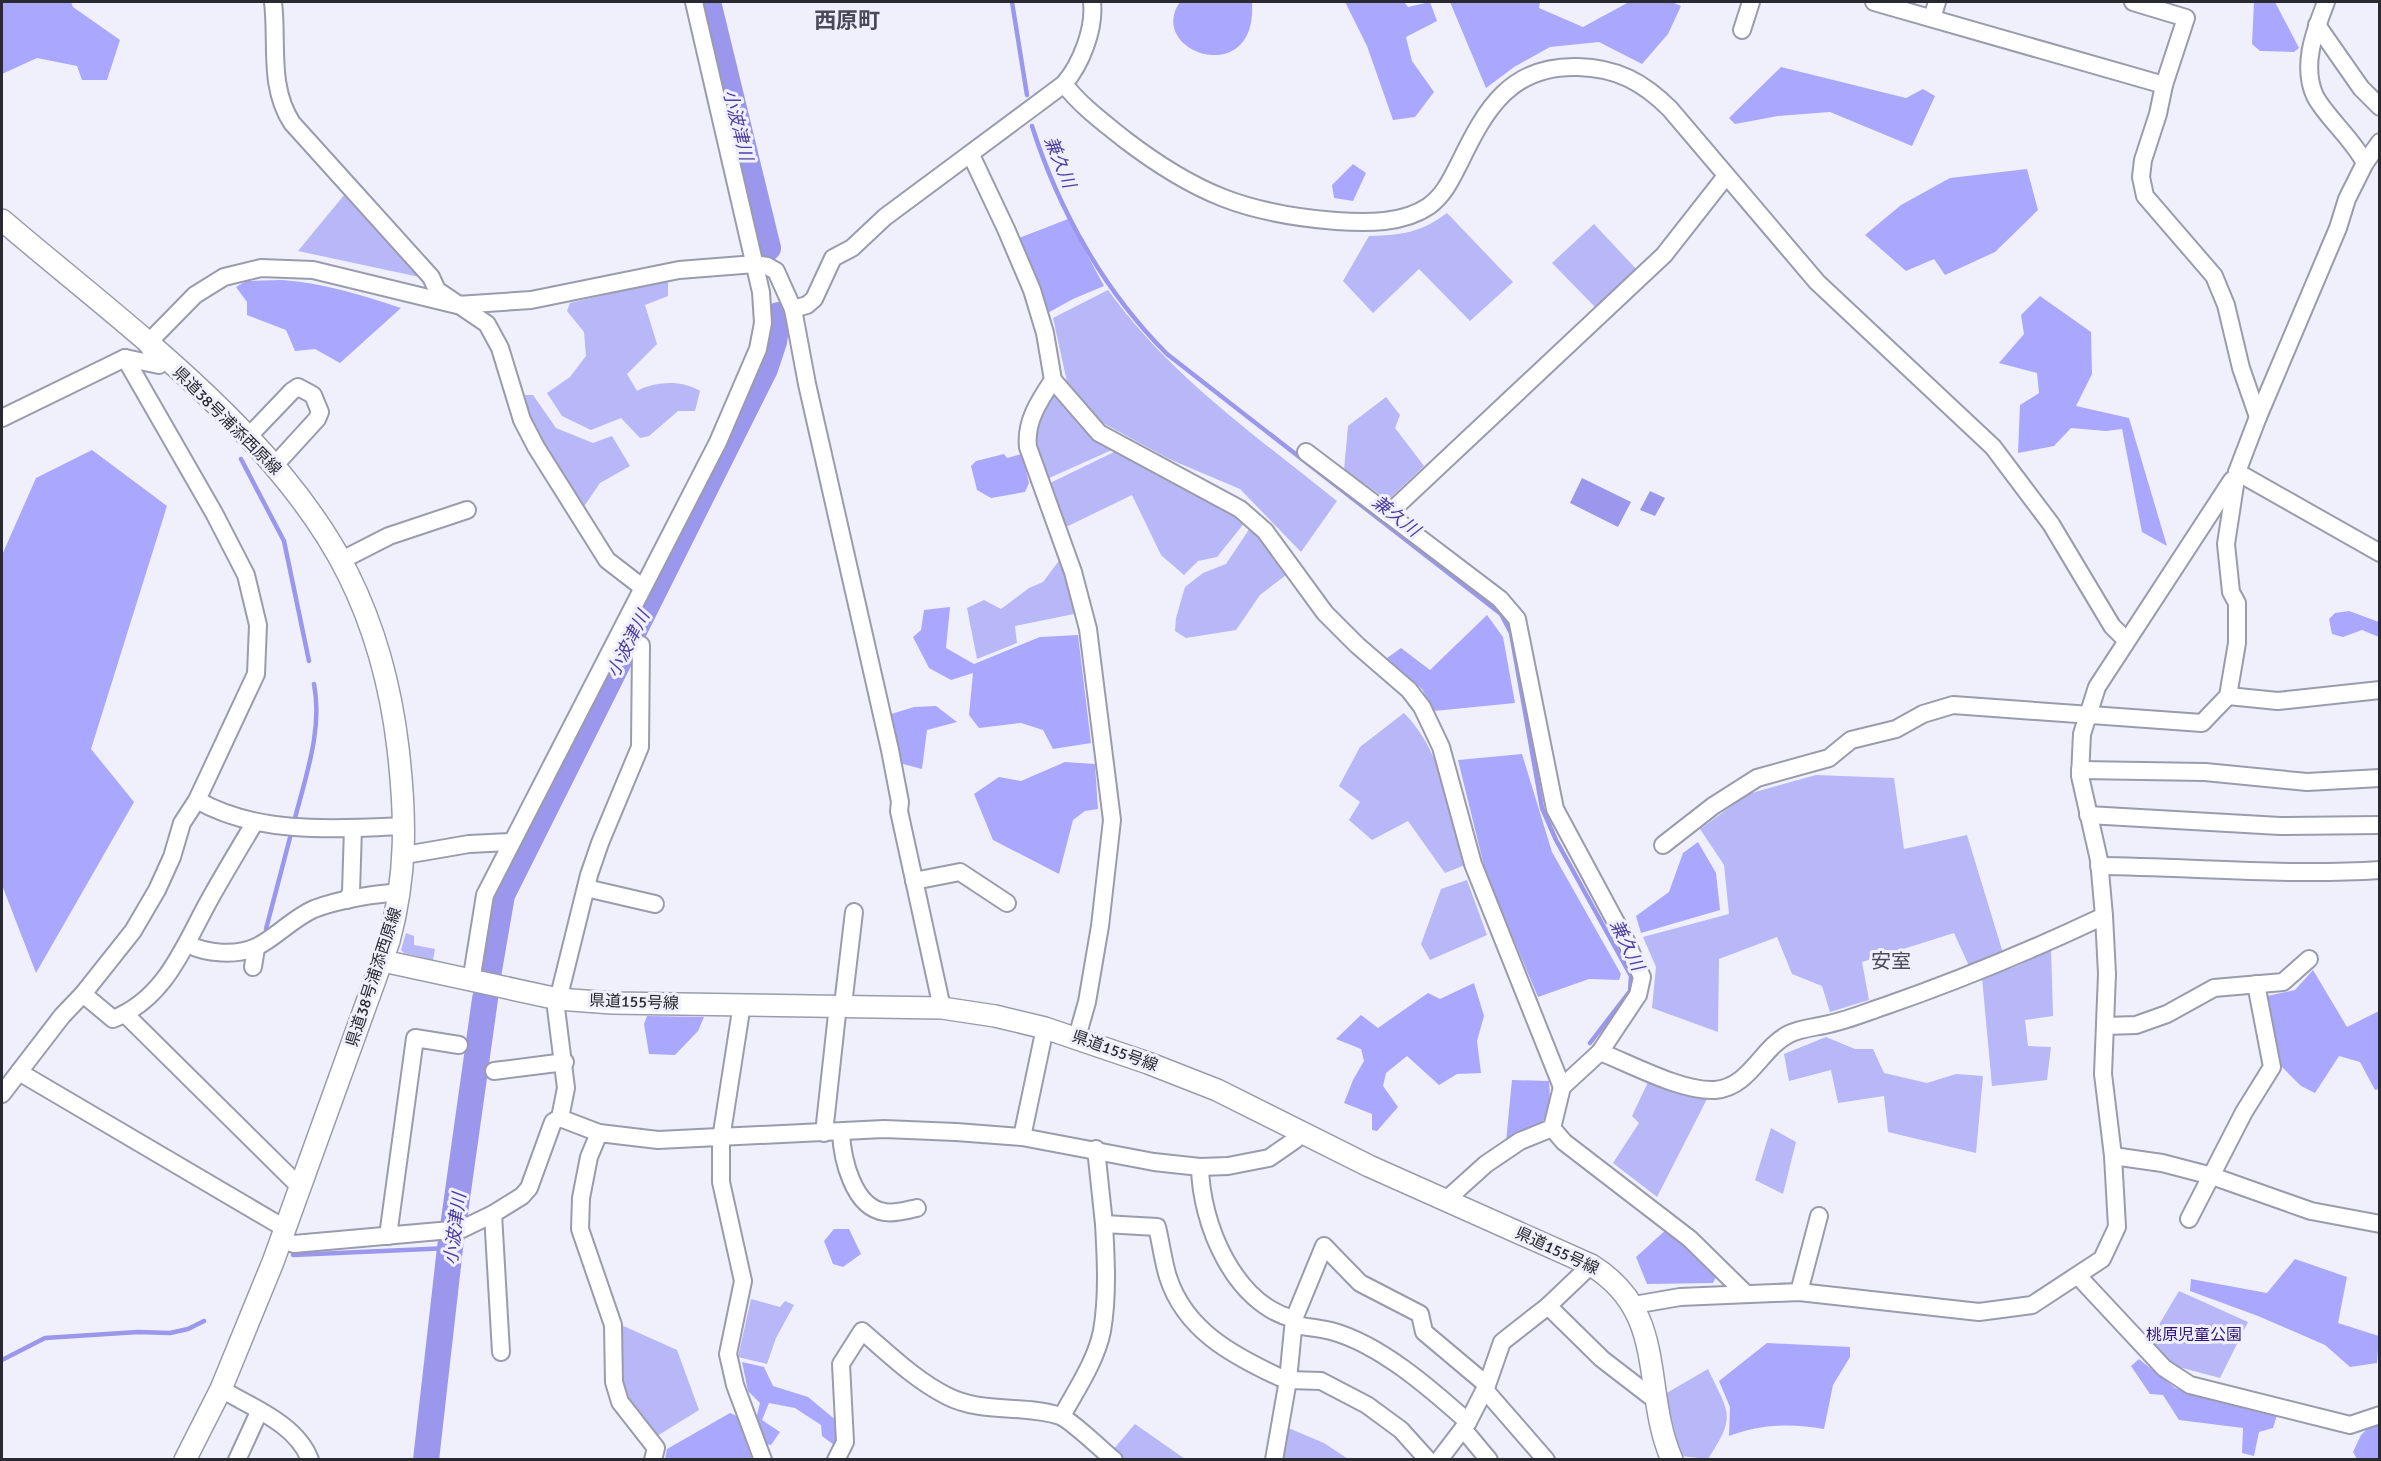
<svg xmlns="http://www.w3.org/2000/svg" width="2381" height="1461" viewBox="0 0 2381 1461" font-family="Signika,'Noto Sans JP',sans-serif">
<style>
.green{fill:#b8b7f8}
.forest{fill:#aaa7fe}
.water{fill:#9b97ec}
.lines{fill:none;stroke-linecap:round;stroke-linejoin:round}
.stream{stroke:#9b97ec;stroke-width:4.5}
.river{stroke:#9b97ec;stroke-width:26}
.minor-casing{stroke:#9a9bad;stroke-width:20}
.major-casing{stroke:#9a9bad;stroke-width:24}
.minor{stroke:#fff;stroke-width:16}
.major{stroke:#fff;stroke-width:21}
.labels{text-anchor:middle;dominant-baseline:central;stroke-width:6;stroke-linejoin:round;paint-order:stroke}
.street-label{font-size:16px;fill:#292931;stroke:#f0f0fc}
.park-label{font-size:16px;fill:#2e1477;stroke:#f0f0fc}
.water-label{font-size:18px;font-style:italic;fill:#4c3ea1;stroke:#f0f0fc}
.quarter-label{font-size:20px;fill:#494959;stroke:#f0f0fc}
.district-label{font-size:22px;font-weight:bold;fill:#494959;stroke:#f0f0fc}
</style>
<rect width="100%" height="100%" fill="#f0f0fc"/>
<g class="green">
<path d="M 345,194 L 424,278 L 298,251 Z"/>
<path d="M 1447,213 L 1513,282 L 1470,321 L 1419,269 L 1373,313 L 1343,281 L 1369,236 C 1402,235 1420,233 1447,213 Z"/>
<path d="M 1594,224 L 1638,271 L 1597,309 L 1552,263 Z"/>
<path d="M 668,280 L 668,296 L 645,305 L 657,344 L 627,374 L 637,391 C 656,381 682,380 700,391 L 695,411 L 678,411 L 649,436 L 640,438 L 621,418 L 591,430 L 562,416 L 547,393 L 570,377 L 586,356 L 584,332 L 567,311 L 570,303 Z"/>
<path d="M 1108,290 C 1169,375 1256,436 1337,501 L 1301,552 L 1240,489 L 1169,459 L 1103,423 L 1067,382 L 1053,318 Z"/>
<path d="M 1051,393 L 1114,449 L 1047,479 C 1033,442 1032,429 1051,393 Z"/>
<path d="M 525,395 L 533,395 L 556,428 L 593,443 L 612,436 L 630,466 L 600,483 L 583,508 L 531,427 Z"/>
<path d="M 1386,397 L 1400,415 L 1395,428 L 1424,466 L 1388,500 L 1344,470 L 1348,426 Z"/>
<path d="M 1116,451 L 1246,521 L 1217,557 L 1198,561 L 1184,575 L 1161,555 L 1132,495 L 1066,527 L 1048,484 Z"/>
<path d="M 1252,525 L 1290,572 L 1260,595 L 1236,630 L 1186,638 L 1175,631 L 1176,618 L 1185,587 L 1203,573 L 1226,564 Z"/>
<path d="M 1061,558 L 1074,614 L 1015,626 L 1017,643 L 977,659 L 967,608 L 984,600 L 1001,609 L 1029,588 L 1043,582 Z"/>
<path d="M 1404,713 C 1443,752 1451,814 1465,865 L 1445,873 L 1408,821 L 1372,840 L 1349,820 L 1360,802 L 1339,786 L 1360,747 Z"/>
<path d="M 1816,775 L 1894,778 L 1904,849 L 1967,835 L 2003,953 L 1969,966 L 1954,933 L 1862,962 L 1869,1000 L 1830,1012 L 1822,986 L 1792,974 L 1777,937 L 1719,959 L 1718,1032 L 1652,1008 L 1656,967 L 1643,937 L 1729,914 L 1724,865 L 1700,829 L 1748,794 Z"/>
<path d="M 1467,880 L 1487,935 L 1430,960 L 1421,944 L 1441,889 Z"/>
<path d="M 406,933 L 414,936 L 414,945 L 435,949 L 433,960 L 404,953 L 401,950 Z"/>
<path d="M 2051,949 L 2053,1016 L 2025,1020 L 2028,1046 L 2051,1047 L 2047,1080 L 1992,1086 L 1982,978 L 2017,966 Z"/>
<path d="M 1826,1037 L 1855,1049 L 1873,1049 L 1884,1073 L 1927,1083 L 1956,1074 L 1983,1076 L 1976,1153 L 1888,1132 L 1884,1096 L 1838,1103 L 1831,1070 L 1789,1081 L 1784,1054 Z"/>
<path d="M 1650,1078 L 1709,1095 L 1657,1197 L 1613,1163 L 1639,1123 L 1632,1116 Z"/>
<path d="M 1771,1128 L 1796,1142 L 1783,1194 L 1755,1180 Z"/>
<path d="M 2179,1291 L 2248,1322 L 2220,1378 L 2175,1366 L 2148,1343 Z"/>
<path d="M 751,1299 L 780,1307 L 785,1301 L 794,1305 L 776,1338 L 767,1364 L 738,1357 Z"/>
<path d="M 619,1324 L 677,1350 L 699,1410 L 657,1436 L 627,1401 L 620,1376 Z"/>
<path d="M 1708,1369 C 1729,1414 1737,1415 1708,1459 L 1681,1456 L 1665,1394 Z"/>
<path d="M 1135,1424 L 1185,1459 L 1124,1459 L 1112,1451 Z"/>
<path d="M 1286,1427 L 1324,1443 L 1348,1459 L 1279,1460 Z"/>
</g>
<g class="forest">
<path d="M 2,2 L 71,2 L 73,7 L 120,40 L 107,80 L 82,80 L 77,66 L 37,58 L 2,74 Z"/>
<path d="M 1180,2 L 1252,2 C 1258,91 1145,52 1180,2 Z"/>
<path d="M 1345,2 L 1404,2 L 1408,7 L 1430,2 L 1437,21 L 1406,37 L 1412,61 L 1434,92 L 1415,117 L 1393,120 L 1367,46 Z"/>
<path d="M 1450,2 L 1540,2 L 1539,8 L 1583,27 L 1629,2 L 1672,2 L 1681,6 L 1668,34 L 1642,64 L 1599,42 L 1550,47 L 1514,67 L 1486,88 Z"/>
<path d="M 2254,2 L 2275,2 L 2299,48 L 2294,52 L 2260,51 L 2252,44 Z"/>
<path d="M 1781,67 L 1906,98 L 1923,89 L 1935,96 L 1912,146 L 1830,112 L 1778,116 L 1735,124 L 1729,118 Z"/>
<path d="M 1353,164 L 1366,173 L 1353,201 L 1334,198 L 1332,185 Z"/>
<path d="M 2027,169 L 2038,210 L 1995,252 L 1945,275 L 1934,259 L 1906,271 L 1865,235 L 1901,205 L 1950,178 Z"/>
<path d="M 1068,219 L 1104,286 L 1073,299 L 1044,315 L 1034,273 L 1019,238 Z"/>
<path d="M 282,280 C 323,283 362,295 401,308 L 340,363 L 315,349 L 295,351 L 286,330 L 247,315 L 247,302 L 236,287 L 246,281 Z"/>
<path d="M 2040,296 L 2091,332 L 2092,374 L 2076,406 L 2129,418 L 2167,546 L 2142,532 L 2122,429 L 2106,431 L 2071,428 L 2054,446 L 2018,453 L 2020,405 L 2039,393 L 2037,373 L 1999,363 L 2024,334 L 2021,315 Z"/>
<path d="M 92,450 L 167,506 L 91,749 L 134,802 L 36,973 L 2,885 L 2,555 L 36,478 Z"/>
<path d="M 1004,454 L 1007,458 L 1022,454 L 1029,483 L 1025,492 L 991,498 L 977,490 L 971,466 L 976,461 Z"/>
<path d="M 950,607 L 946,648 L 974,664 L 1040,637 L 1078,635 L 1091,743 L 1053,749 L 1043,730 L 1021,723 L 979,728 L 969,715 L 973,673 L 951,680 L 929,668 L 913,637 L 921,630 L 924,610 Z"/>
<path d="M 2349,611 L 2379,622 L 2379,637 L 2362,630 L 2343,637 L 2332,634 L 2329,619 L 2335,613 Z"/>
<path d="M 1487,615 L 1503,637 L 1515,703 L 1434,711 L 1422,689 L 1387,658 L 1401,648 L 1430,670 Z"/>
<path d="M 936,706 L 957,722 L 927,730 L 922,769 L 899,763 L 888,715 L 914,707 Z"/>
<path d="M 1522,754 L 1552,852 L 1621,974 L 1619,980 L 1589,979 L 1538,997 L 1486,874 L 1458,760 Z"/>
<path d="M 1065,762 L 1095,764 L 1098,809 L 1085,811 L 1073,820 L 1059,874 L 993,840 L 974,794 L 999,777 L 1021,781 Z"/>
<path d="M 1698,842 L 1716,873 L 1720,910 L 1641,933 L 1636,916 L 1669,892 L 1683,853 Z"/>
<path d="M 2313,970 L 2347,1027 L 2379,1011 L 2379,1089 L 2375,1090 L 2360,1062 L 2339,1056 L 2315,1093 L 2301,1086 L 2278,1063 L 2267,996 L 2295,990 Z"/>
<path d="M 1474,983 L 1484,1016 L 1477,1041 L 1481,1073 L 1457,1074 L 1439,1085 L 1407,1056 L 1386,1073 L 1383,1086 L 1398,1107 L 1377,1131 L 1372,1130 L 1372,1114 L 1344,1103 L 1353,1080 L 1364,1061 L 1361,1049 L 1336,1039 L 1361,1015 L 1378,1028 L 1428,993 L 1440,999 Z"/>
<path d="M 647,1016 L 704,1017 L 698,1031 L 675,1055 L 649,1054 L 644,1024 Z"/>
<path d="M 1512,1080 L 1549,1081 C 1553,1124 1542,1125 1506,1142 Z"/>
<path d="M 1668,1228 L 1717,1275 L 1713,1283 L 1647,1284 L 1636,1257 Z"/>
<path d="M 834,1229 L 849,1229 L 861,1254 L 843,1267 L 833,1264 L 824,1241 Z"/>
<path d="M 2295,1259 L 2347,1277 L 2338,1323 L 2379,1336 L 2377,1363 L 2350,1367 L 2325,1345 L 2258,1316 L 2190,1291 L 2191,1279 L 2267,1293 Z"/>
<path d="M 1767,1343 L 1850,1347 L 1850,1357 L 1833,1385 L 1824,1429 C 1791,1423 1761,1424 1729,1436 L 1730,1407 L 1719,1381 Z"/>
<path d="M 2139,1359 L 2175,1388 L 2218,1401 L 2277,1415 L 2273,1428 L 2259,1432 L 2254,1456 L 2242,1453 L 2243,1428 L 2179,1420 L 2163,1395 L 2150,1394 L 2131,1366 Z"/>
<path d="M 742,1362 L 764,1367 L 773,1386 L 808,1397 L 837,1421 L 839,1437 L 834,1445 L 822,1436 L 821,1425 L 795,1408 L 769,1403 L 762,1420 L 780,1432 L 771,1445 L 761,1443 L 755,1423 L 760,1403 L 748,1391 Z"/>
<path d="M 730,1413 L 737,1416 L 752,1459 L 665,1459 L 667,1449 Z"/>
<path d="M 2379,1417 L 2379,1459 L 2357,1459 L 2353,1452 L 2361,1435 Z"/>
</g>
<g class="water">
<path d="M 1582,478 L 1631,502 L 1618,527 L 1570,503 Z"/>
<path d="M 1650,491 L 1665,498 L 1655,516 L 1640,510 Z"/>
</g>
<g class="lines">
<g class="stream">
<path d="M 1012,2 L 1027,95"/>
<path d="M 1032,126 C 1059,211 1104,291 1167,354 L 1501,614 L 1511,633 L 1542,808 L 1556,840 L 1631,976 L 1630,991 L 1590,1043"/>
<path d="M 241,459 L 284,541 L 309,661"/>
<path d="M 294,822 C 305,778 323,730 314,684"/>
<path d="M 266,929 L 292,830"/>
<path d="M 293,1255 L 450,1248"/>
<path d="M 2,1360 L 45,1338 L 138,1332 L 170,1333 L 188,1329 L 204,1321"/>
</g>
<g class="river">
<path d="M 708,2 L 768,248"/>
<path d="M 488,976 L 502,895 L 765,369 L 774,342 L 778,315"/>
<path d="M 426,1460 L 450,1248 L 485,999"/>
</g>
<defs>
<g id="minor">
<path d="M 273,2 C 278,43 268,86 292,123 L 431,277 L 437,290 L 487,324 L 500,348 L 522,420 L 536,447 L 607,560 L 642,587"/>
<path d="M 1874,2 L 2164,85 L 2158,114 L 2143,160 L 2141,177 L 2145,196 L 2214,276 L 2226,305 L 2241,368 L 2258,417"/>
<path d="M 2133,2 L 2186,18 L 2164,85"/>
<path d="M 1932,18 L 1937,2"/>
<path d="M 2317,25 L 2361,88 L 2380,107"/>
<path d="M 1742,30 L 1751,2"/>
<path d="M 1064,84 C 1081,106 1103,122 1124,139 C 1196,194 1247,214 1336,221 C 1367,223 1403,224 1429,206 C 1445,194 1451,179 1460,162 C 1486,108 1511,65 1578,67 C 1617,68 1643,82 1670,109 L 1817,282 L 1993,447 L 2051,524 L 2112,626 L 2126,640"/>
<path d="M 971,155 L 1006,229 L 1032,290 L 1045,333 L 1053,380 L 1099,433 L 1240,509 L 1265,531 L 1325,613 L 1357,645 L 1409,690 L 1422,707 L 1441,747 L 1473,864 L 1562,1087"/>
<path d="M 2365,163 L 2380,142"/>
<path d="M 793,309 L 807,305 L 814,299 L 833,258 L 852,248 L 885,217 L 1064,84 C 1081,64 1095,29 1092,2"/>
<path d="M 1053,380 C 1039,401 1025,422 1028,447 L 1073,572 L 1088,629 L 1112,820 L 1100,926 L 1087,1002 L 1077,1037"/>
<path d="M 2,418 L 125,358 L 159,365 L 147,344 L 195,295 L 224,277 L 261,268 L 313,270 L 457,305 L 531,300 L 679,270 L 755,264 L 767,266 L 776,271 L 793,309 L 807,384 L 890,750 L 900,802 L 899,811 L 942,1008"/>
<path d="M 248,437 L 292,391 L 298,387 L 313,395 L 320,412 L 317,419 L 274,466"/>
<path d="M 1306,452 L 1388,514"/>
<path d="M 2237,472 L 2380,553"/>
<path d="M 340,561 L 389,536 L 467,510"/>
<path d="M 641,645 L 640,747 L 600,843 L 589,875 L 556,1008 L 566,1088 L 560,1118 L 599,1133 L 658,1140 L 884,1129 L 956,1132 L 1022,1137 L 1154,1162 L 1200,1167 L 1228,1166 L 1269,1158 L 1295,1140 L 1301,1132"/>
<path d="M 2228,696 L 2278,701 L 2380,690"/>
<path d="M 2080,770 L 2205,772 L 2307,782 L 2380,778"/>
<path d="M 197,800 C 257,835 337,829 405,826"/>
<path d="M 2088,815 L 2280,826 L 2380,825"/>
<path d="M 1663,845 L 1713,806 L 1757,778 L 1829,758 L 1851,740 L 1896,729 L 1923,714 L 1953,705 L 2202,723 L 2228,696 L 2237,643 L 2237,603 L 2231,592 L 2226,544 L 2237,472 L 2258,417 L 2338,228 L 2347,199 L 2365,163 C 2352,138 2326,117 2315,96 C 2301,65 2315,31 2326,2"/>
<path d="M 405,855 L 469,844 L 510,842"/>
<path d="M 2099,866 C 2193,867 2286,876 2380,870"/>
<path d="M 914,881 L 960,872 L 1007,903"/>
<path d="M 586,888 L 655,904"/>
<path d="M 347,900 L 351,892 L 353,828"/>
<path d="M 188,944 C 206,954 237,956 256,947 C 274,939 293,918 314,909 C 334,901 379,892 400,893"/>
<path d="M 253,967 L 256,948"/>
<path d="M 471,982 L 485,895 L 718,442 L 758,349 L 763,323 L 761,292 L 694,2"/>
<path d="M 83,994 L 113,1019 C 167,998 185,943 211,897 C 225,872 240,847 255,822"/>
<path d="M 742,1004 L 721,1139 L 721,1182 L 743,1281 L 728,1354 L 735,1385 L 763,1460"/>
<path d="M 843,1005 L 854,912"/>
<path d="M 125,1014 L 301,1188"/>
<path d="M 2105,1026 L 2136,1025 L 2167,1014 L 2214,988 L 2283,982 L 2309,959"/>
<path d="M 1600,1052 C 1631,1064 1682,1092 1715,1090 C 1750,1087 1761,1048 1789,1034 C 1801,1028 1817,1027 1829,1024 C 1848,1020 1867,1012 1885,1006 C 1960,980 2032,950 2104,916"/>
<path d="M 494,1071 L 565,1062"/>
<path d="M 19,1072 L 286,1229"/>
<path d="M 2,1094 L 62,1016 L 83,994 L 133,931 L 157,890 L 172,857 L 182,823 L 197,800 L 256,674 L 258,625 L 246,575 L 214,513 L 125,358"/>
<path d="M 1552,1128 L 1564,1142 L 1690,1239 L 1744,1292"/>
<path d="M 841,1132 C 842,1158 853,1208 885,1212 C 896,1214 907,1210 917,1208"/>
<path d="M 599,1133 L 589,1157 L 581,1198 L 580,1229 L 613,1325 L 614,1382 L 620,1402 L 656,1448 L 653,1460"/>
<path d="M 824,1133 L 838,1005"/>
<path d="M 1022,1137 L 1045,1028"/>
<path d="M 1096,1149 L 1104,1224 L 1157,1227 C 1161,1243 1163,1261 1168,1277 C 1185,1330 1232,1355 1279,1377 L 1288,1380 L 1321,1381 L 1367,1405 L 1401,1430 L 1428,1460"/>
<path d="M 2113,1156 L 2162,1163 L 2212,1176 L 2311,1211 L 2380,1224"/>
<path d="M 1200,1167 C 1201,1224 1234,1304 1294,1319"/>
<path d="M 1446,1200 L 1486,1164 L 1520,1141 L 1552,1128 L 1562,1087 L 1600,1052 L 1638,995 L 1642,977 L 1626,941 L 1555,809 L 1517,619 L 1500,599 L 1388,514 L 1664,255 L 1726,176"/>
<path d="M 493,1214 L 501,1352"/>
<path d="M 2189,1219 L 2244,1112 L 2272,1067 L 2256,984"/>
<path d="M 388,1236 L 415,1038 L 459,1045"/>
<path d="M 282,1240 L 294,1244 L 462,1229 L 493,1214 L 522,1196 L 529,1188 L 553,1122 L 560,1118"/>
<path d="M 2079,1277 L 2164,1368 L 2190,1385 L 2350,1425 L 2380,1415"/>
<path d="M 1799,1292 L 1819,1216"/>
<path d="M 1634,1305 L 1680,1297 L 1799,1292 L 1979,1312 L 2032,1305 L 2102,1259 L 2117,1227 L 2113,1156 L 2103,1074 L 2107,974 L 2104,916 L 2099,860 L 2080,776 L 2082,734 L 2097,687 L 2232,480"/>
<path d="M 1548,1306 L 1602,1359 L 1650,1396 L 1657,1397"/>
<path d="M 1294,1325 C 1306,1327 1319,1328 1331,1331 C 1380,1344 1431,1389 1468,1422"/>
<path d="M 221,1389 C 251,1407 297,1424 310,1460"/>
<path d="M 1485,1390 L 1546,1460"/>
<path d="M 1062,1416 C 1076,1390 1096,1361 1102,1331 C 1108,1296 1106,1259 1104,1224"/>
<path d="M 1464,1430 L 1489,1460"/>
<path d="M 237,1460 L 259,1412"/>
<path d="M 836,1460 L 845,1442 L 841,1364 L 862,1331 C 889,1354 915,1380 947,1396 C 982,1414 1023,1404 1060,1416 C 1071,1420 1102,1450 1114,1460"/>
<path d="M 1274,1460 L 1288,1380 L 1294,1319 L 1324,1246 L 1360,1283 L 1420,1314 L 1424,1332 L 1487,1385"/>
<path d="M 1439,1460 L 1468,1422 L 1487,1385 L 1502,1342 L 1548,1306 L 1591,1265"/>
</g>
<g id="major">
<path d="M 2,220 C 120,321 278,434 348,574 C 375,628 391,689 398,748 C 406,817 407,874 389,941 L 273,1262 L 221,1389 L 185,1460"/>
<path d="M 383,961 L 558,999 L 612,1003 L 942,1008 L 995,1016 L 1045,1028 L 1148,1063 L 1217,1090 L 1369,1166 L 1591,1265 C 1669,1313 1641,1388 1672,1460"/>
</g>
</defs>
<use href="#minor" class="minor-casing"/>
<use href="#major" class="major-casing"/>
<use href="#minor" class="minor"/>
<use href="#major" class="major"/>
</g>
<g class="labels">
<g class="street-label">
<text transform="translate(227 421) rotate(45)">県道38号浦添西原線</text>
<text transform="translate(374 977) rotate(-72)">県道38号浦添西原線</text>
<text transform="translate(634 1002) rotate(2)">県道155号線</text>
<text transform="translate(1115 1051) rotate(20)">県道155号線</text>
<text transform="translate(1557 1251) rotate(25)">県道155号線</text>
</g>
<g class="park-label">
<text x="2194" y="1335">桃原児童公園</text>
</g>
<g class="water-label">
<text transform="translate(738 125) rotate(76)">小波津川</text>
<text transform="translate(1060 162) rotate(68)">兼久川</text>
<text transform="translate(1396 516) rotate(38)">兼久川</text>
<text transform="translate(628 644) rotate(-63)">小波津川</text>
<text transform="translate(1627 945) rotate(64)">兼久川</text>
<text transform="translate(455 1229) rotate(-83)">小波津川</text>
</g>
<g class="quarter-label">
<text x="1891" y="961">安室</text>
</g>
<g class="district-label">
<text x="847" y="20">西原町</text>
</g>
</g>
<rect width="2381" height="1461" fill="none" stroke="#292931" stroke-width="6"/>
</svg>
